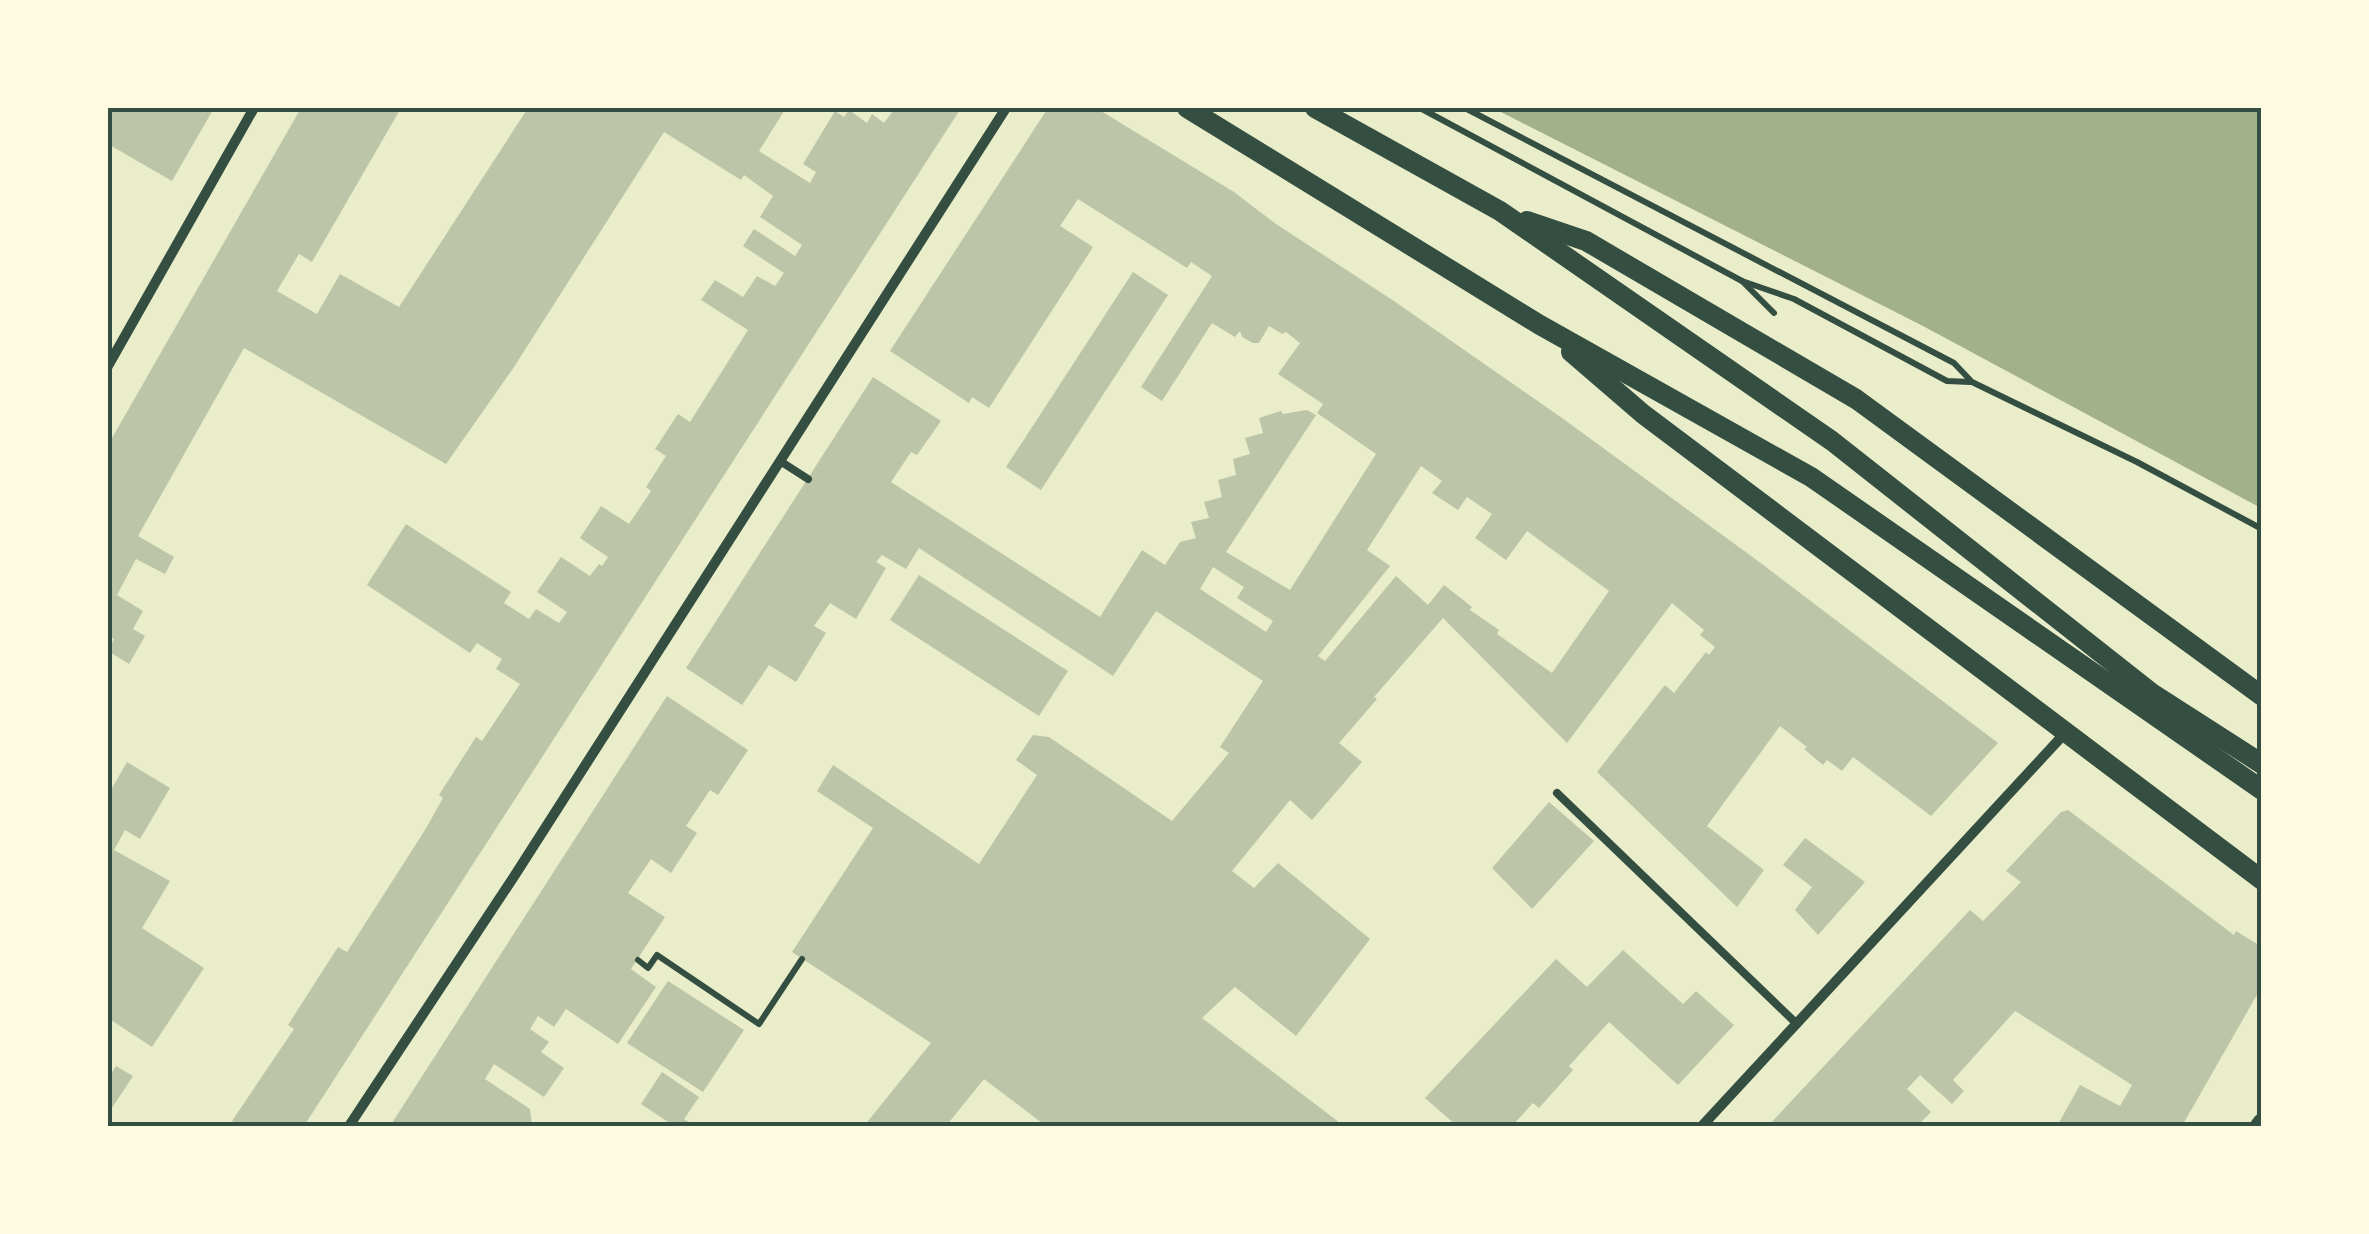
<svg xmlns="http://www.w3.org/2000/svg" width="2369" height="1234" viewBox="0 0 2369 1234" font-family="'Source Serif 4',serif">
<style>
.water{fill:#a3b18a}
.building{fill:#bcc5a7;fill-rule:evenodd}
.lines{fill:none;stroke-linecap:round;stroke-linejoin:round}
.path{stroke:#344e41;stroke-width:6}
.service{stroke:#344e41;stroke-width:8}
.minor{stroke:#344e41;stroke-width:10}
.tertiary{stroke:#344e41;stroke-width:18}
.secondary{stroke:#344e41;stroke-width:20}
.neatline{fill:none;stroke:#344e41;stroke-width:4}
</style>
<rect width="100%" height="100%" fill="#e9edc9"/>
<path class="water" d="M 1493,108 L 2261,108 L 2261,508 L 1923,326 Z"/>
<g class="building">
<path d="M 108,108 L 214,108 L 172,181 L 108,144 Z"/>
<path d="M 301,108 L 401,108 L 312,262 L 299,254 L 277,291 L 317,314 L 340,274 L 399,307 L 528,108 L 786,108 L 759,151 L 810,183 L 816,172 L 803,164 L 835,111 L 844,117 L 849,110 L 867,123 L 872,114 L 884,123 L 895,108 L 961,108 L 304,1126 L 234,1126 L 236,1123 L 232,1121 L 294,1029 L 288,1025 L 338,947 L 347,952 L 425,830 L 443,798 L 439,795 L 476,737 L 482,741 L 520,684 L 496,669 L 502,659 L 477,643 L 470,653 L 367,585 L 406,524 L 511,592 L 504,603 L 529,619 L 536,609 L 559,623 L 567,612 L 537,592 L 561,557 L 590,576 L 599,564 L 602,566 L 608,557 L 580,538 L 601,506 L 629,524 L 651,491 L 646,487 L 666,456 L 655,449 L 678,414 L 690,422 L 748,330 L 701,300 L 715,280 L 743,297 L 757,276 L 775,286 L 784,273 L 743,246 L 754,229 L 795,256 L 802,245 L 760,217 L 773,196 L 744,175 L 741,180 L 664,132 L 512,370 L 446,464 L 244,348 L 138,536 L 174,557 L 165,574 L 136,559 L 117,595 L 143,611 L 133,629 L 145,636 L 129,664 L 108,651 L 114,639 L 108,635 L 108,445 Z"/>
<path d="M 1048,108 L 1096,108 L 1234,192 L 1276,224 L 1394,301 L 1562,418 L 1758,561 L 1998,743 L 1931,816 L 1853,757 L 1842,771 L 1827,760 L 1823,765 L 1804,749 L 1807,747 L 1780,726 L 1707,826 L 1764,870 L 1737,907 L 1597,772 L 1665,685 L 1674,693 L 1706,652 L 1709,655 L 1715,647 L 1700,635 L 1704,630 L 1672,603 L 1567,743 L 1443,618 L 1374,697 L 1377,699 L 1339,743 L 1362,762 L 1312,820 L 1290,800 L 1232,871 L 1254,888 L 1278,863 L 1370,939 L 1296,1036 L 1235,987 L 1202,1018 L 1344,1126 L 1046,1126 L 984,1079 L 946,1126 L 864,1126 L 931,1043 L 792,952 L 873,828 L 817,791 L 833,765 L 979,864 L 1037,775 L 1016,760 L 1033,735 L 1049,737 L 1172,821 L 1229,753 L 1220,747 L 1263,681 L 1156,611 L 1113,676 L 919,548 L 906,569 L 882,555 L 876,562 L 886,568 L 856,619 L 830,603 L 814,626 L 826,633 L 796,682 L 769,665 L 742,705 L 686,668 L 873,377 L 941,421 L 917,455 L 911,452 L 891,482 L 1100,617 L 1142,550 L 1165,565 L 1180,542 L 1196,538 L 1191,522 L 1209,518 L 1204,502 L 1222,497 L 1218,480 L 1236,475 L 1233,459 L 1250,454 L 1245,438 L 1263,433 L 1259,418 L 1281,411 L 1283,414 L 1307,410 L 1316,415 L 1226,552 L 1290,590 L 1376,454 L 1317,413 L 1323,404 L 1278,374 L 1300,343 L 1286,332 L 1282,334 L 1269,326 L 1259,343 L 1253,343 L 1242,337 L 1240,331 L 1235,337 L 1212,323 L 1162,401 L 1141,387 L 1212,276 L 1191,262 L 1187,268 L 1078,199 L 1060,226 L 1093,247 L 989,408 L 972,397 L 969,403 L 890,351 ZM 1421,466 L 1442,481 L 1432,493 L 1458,510 L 1467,497 L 1492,514 L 1475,538 L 1506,560 L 1527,531 L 1609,591 L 1552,673 L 1497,634 L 1499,630 L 1470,610 L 1472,607 L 1444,585 L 1428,605 L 1396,576 L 1325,661 L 1318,656 L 1390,566 L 1367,550 ZM 1213,567 L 1244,587 L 1237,598 L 1273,621 L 1266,632 L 1200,589 Z"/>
<path d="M 1133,272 L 1168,295 L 1041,490 L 1006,467 Z"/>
<path d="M 919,575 L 1068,671 L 1039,716 L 890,620 Z"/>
<path d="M 667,696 L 748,750 L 718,795 L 710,790 L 686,826 L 697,833 L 671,873 L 651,859 L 628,893 L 665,917 L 631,969 L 656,987 L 618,1044 L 566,1009 L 554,1027 L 538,1016 L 530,1029 L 549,1042 L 541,1052 L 564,1068 L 544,1097 L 494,1064 L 485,1079 L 530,1109 L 532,1126 L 390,1126 Z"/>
<path d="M 127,762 L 170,788 L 140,839 L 125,830 L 114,850 L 170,881 L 142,928 L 204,968 L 152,1047 L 108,1018 L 108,795 Z"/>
<path d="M 1549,802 L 1594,841 L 1532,909 L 1492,868 Z"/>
<path d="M 2068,810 L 2234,935 L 2236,931 L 2262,947 L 2262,986 L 2182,1126 L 2057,1126 L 2080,1085 L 2120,1106 L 2132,1085 L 2015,1011 L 1953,1080 L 1964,1091 L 1952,1104 L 1920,1075 L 1907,1089 L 1931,1112 L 1917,1126 L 1857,1124 L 1854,1126 L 1768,1126 L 1970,910 L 1983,921 L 2021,882 L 2006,871 L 2061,812 Z"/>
<path d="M 1805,838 L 1865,882 L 1818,935 L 1795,910 L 1812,887 L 1783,865 Z"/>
<path d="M 1623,950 L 1683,1004 L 1696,991 L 1734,1025 L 1678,1085 L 1609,1022 L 1569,1066 L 1573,1070 L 1539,1108 L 1533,1103 L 1512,1126 L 1457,1126 L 1425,1098 L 1556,959 L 1587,987 Z"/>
<path d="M 668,981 L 744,1030 L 703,1092 L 627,1043 Z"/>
<path d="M 116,1066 L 133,1076 L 108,1114 L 108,1079 Z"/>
<path d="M 662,1072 L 699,1097 L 684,1119 L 695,1126 L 674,1126 L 641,1104 Z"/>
</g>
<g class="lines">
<g class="path">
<path d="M 1420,108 L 1742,281 L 1794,299 L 1947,381 L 1970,382"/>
<path d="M 1465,108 L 1954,363 L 1972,382 L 2137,462 L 2262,529"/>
<path d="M 1742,281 L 1774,313"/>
<path d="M 638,960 L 648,968 L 657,955 L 759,1024 L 802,959"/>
</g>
<g class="service">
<path d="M 780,461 L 808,479"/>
<path d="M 1557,793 L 1797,1024"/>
</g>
<g class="minor">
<path d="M 108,366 L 254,108"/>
<path d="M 349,1126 L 515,875 L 1006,108"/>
<path d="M 1702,1126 L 2066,732"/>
</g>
<path class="tertiary" d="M 2259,1126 L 2262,1122"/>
<g class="secondary">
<path d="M 1187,108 L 1540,325 L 1811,477 L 2262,790"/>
<path d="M 1315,108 L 1500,211 L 1832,441 L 2153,694 L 2262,764"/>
<path d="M 1527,221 L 1586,241 L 1856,399 L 2262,696"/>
<path d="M 1571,352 L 1643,414 L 2262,880"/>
</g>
</g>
<rect width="2369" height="1234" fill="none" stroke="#fefae0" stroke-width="220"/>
<rect x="110" y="110" width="2149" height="1014" class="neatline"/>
</svg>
